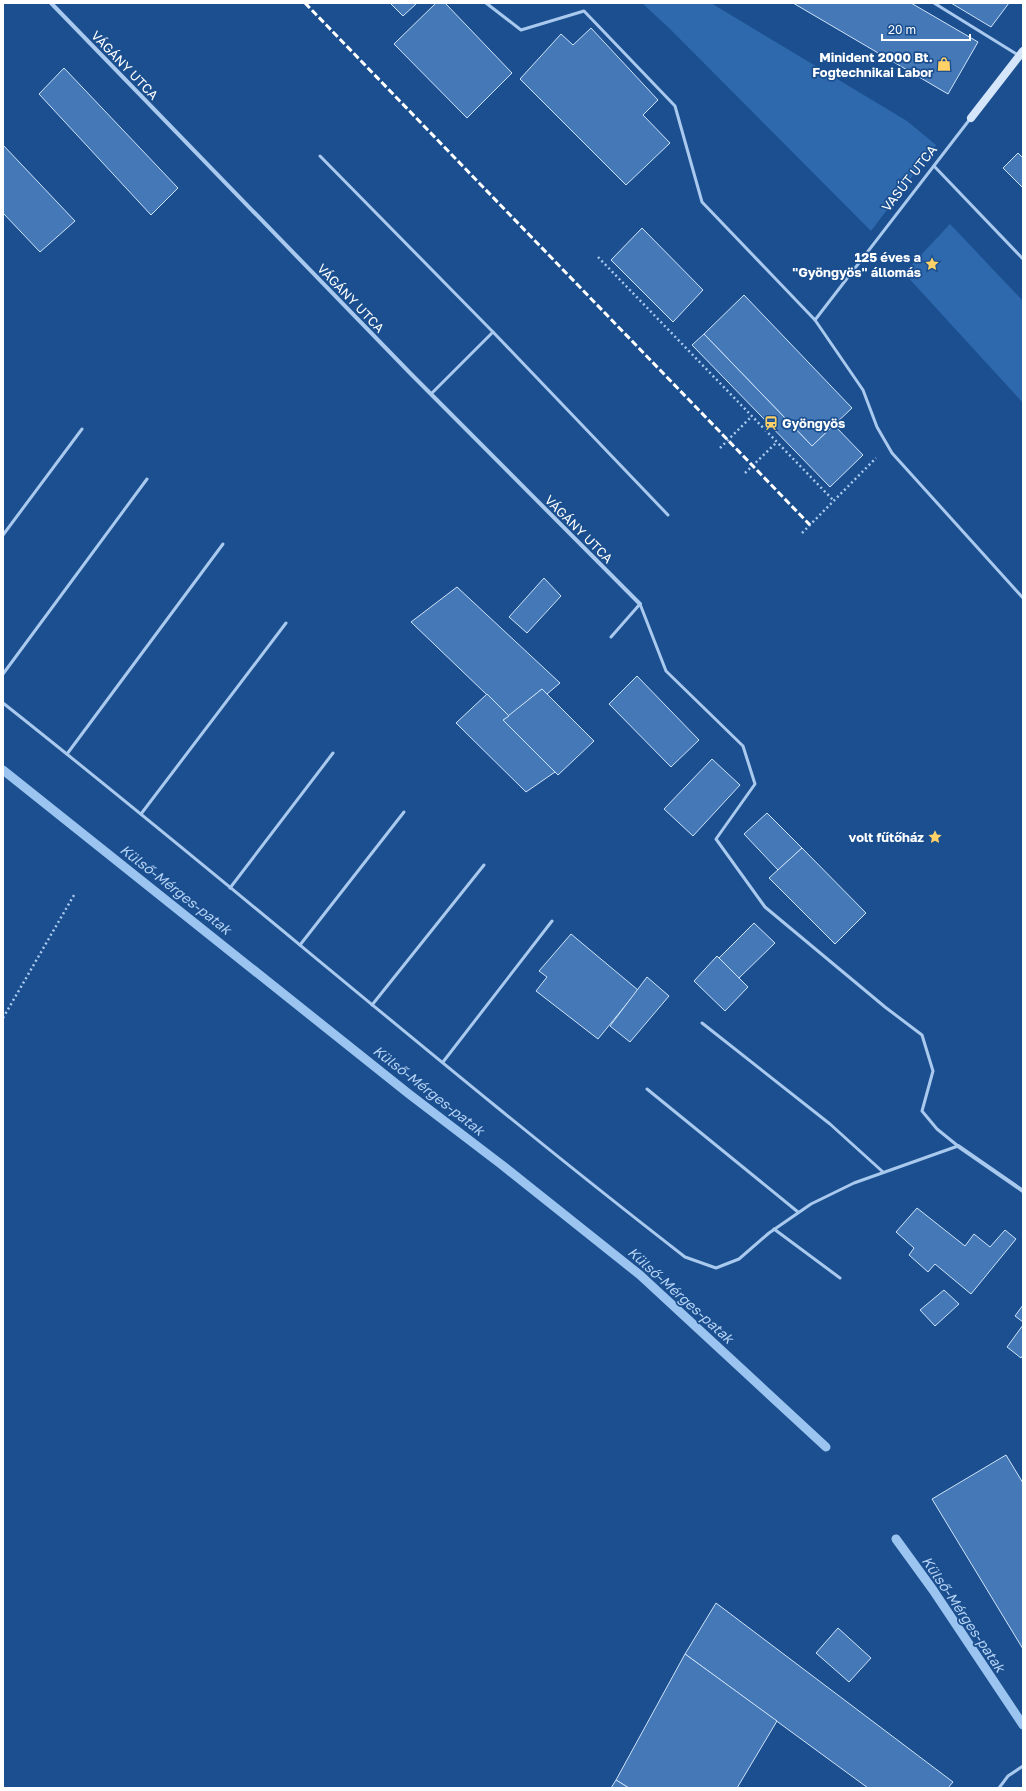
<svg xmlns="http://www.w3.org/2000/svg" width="1026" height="1791" viewBox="0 0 1026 1791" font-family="'Golos Text',sans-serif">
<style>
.green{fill:#2e69ad}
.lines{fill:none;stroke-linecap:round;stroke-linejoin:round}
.stream{stroke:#9cc4f0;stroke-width:9}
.building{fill:#4478b7;stroke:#cfe3fa}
.path{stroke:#a9c9ee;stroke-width:2.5;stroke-dasharray:2 3;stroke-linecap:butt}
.lane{stroke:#a9c9ee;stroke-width:3}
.street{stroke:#a9c9ee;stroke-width:4}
.secondary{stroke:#d6e6fa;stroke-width:8}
.rail{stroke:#fff;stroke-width:3;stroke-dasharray:7 3;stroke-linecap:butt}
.labels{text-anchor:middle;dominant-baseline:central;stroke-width:3.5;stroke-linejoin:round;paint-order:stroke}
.poi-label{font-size:13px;font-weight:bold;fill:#fff;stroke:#1b4f8f;text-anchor:end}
.street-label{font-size:13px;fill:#fff;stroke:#1b4f8f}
.water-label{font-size:14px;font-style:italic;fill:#b5d3f5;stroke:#1b4f8f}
</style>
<rect width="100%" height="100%" fill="#1b4f8f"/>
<g class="green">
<path d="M 642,3 L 711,3 L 907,121 L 936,145 L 871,231 L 670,29 Z"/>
<path d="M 950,224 L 1023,301 L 1023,403 L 904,273 Z"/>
</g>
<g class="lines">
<g class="stream">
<path d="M 3,770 L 409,1094 L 502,1165 L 640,1275 L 826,1447"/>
<path d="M 896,1539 L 933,1590 L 1023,1725"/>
</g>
</g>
<g class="building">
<path d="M 390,3 L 417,3 L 403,16 Z"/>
<path d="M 436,3 L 445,3 L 512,73 L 467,118 L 394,44 Z"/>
<path d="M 793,3 L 911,3 L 978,42 L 948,94 Z"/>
<path d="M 951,3 L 1009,3 L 991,27 Z"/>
<path d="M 591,28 L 658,100 L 643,115 L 670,143 L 626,185 L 520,79 L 561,34 L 573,45 Z"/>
<path d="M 64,68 L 178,188 L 151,215 L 39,94 Z"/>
<path d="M 3,145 L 75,221 L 40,252 L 3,213 Z"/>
<path d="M 1018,153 L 1023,158 L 1023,188 L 1003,168 Z"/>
<path d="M 642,228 L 703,290 L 673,322 L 611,260 Z"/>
<path d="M 744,295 L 852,408 L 812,446 L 704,334 Z"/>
<path d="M 704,334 L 812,446 L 834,425 L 863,455 L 830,487 L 692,345 Z"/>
<path d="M 544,578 L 561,596 L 527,633 L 509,617 Z"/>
<path d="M 457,587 L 560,683 L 547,694 L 542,689 L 509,716 L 411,622 Z"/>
<path d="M 637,676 L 699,740 L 671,767 L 609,704 Z"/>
<path d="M 542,689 L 594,741 L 558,775 L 503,720 Z"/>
<path d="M 487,694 L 509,716 L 503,720 L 555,772 L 526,792 L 456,723 Z"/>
<path d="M 712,759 L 740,785 L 693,836 L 664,809 Z"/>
<path d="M 767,813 L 802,848 L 778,870 L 744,834 Z"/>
<path d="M 802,848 L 866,913 L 835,944 L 769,878 Z"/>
<path d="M 754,923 L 775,943 L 739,978 L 719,958 Z"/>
<path d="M 571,934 L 638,990 L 598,1039 L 536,991 L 547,977 L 539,971 Z"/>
<path d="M 717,956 L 748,987 L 725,1011 L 694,981 Z"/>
<path d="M 647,977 L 669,996 L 630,1042 L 610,1026 Z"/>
<path d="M 917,1208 L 965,1246 L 974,1234 L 990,1247 L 1005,1230 L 1016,1239 L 971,1294 L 935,1264 L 928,1272 L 909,1255 L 914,1248 L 896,1232 Z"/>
<path d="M 944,1290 L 959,1304 L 935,1326 L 920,1310 Z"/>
<path d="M 1023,1305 L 1023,1322 L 1015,1316 Z"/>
<path d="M 1023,1325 L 1023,1355 L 1021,1358 L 1007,1347 Z"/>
<path d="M 1006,1455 L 1023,1483 L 1023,1649 L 932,1499 Z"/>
<path d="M 716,1603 L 953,1782 L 948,1788 L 868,1788 L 685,1654 Z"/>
<path d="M 838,1628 L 871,1658 L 849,1682 L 816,1653 Z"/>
<path d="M 685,1654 L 777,1721 L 737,1788 L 629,1788 L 616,1780 Z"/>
<path d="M 616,1780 L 629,1788 L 611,1788 Z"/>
</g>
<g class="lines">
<g class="path">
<path d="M 598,257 L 834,501"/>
<path d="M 720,448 L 752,416"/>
<path d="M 745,473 L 777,442"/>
<path d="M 802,533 L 876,458"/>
<path d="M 3,1018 L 74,895"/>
</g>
<g class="lane">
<path d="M 486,3 L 521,30 L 584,11 L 675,106 L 702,202 L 815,320 L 863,390 L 877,427 L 892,453 L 1023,598"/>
<path d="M 934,3 L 1018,55"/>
<path d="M 320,156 L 493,332 L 431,394"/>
<path d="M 934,166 L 1023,259"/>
<path d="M 815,320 L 970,119"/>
<path d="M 493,332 L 668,515"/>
<path d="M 3,535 L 82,429"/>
<path d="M 611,637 L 640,604 L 666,671 L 743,746 L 755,784 L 716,839 L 765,907 L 885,1007 L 922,1035 L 933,1071 L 922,1111 L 937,1129 L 958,1146"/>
<path d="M 3,674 L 147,479"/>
<path d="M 3,703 C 233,885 454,1078 685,1257 L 716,1268 L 739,1259 L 769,1233 L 811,1204 L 854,1183 L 958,1146"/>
<path d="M 67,754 L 223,544"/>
<path d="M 141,814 L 286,623"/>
<path d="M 230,888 L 333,753"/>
<path d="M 300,945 L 404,812"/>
<path d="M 372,1005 L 484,865"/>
<path d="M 702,1023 L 830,1124 L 883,1172"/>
<path d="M 443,1062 L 552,921"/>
<path d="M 647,1089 L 798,1212"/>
<path d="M 774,1229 L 840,1278"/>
<path d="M 999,1788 L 1008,1776 L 1023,1766"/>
</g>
<g class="street">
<path d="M 51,3 L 411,374 L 640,604"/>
<path d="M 958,1146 L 1023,1191"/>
</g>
<path class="secondary" d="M 971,118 L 1023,51"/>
<path class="rail" d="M 305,3 L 810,525"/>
</g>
<defs>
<symbol id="shop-bare" viewBox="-9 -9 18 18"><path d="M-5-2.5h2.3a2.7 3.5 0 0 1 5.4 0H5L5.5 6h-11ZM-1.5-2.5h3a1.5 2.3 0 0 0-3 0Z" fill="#ffd166" stroke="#1b4f8f" stroke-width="2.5" paint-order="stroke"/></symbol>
<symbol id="sight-bare" viewBox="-9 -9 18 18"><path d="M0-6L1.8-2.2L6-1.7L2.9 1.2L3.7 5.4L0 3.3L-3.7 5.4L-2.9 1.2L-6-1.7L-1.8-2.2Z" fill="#ffd166" stroke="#1b4f8f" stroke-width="2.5" paint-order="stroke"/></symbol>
<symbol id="station-bare" viewBox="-9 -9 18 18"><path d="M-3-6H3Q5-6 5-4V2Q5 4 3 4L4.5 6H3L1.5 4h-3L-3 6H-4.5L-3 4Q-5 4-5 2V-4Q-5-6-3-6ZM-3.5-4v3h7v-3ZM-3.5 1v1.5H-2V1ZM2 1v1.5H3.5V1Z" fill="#ffd166" stroke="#1b4f8f" stroke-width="2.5" paint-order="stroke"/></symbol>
</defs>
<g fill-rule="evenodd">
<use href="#shop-bare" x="934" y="54" width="20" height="20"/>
<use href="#sight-bare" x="922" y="254" width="20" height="20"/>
<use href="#station-bare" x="761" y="413" width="20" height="20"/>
<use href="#sight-bare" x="925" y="827" width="20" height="20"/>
</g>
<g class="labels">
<g class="poi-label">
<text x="933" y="57">Minident 2000 Bt.<tspan x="933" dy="15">Fogtechnikai Labor</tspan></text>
<text x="921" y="257">125 éves a<tspan x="921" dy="15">"Gyöngyös" állomás</tspan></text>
<text x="782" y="423" text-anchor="start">Gyöngyös</text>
<text x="924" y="837">volt fűtőház</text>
</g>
<g class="street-label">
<text transform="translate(125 65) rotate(46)">VÁGÁNY UTCA</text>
<text transform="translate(909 178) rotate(-52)">VASÚT UTCA</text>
<text transform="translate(351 298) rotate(46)">VÁGÁNY UTCA</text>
<text transform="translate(579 529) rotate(45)">VÁGÁNY UTCA</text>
</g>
<g class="water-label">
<text transform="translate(176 889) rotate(38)">Külső-Mérges-patak</text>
<text transform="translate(429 1090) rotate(38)">Külső-Mérges-patak</text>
<text transform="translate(681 1295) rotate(42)">Külső-Mérges-patak</text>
<text transform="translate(964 1614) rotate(56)">Külső-Mérges-patak</text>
</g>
</g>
<rect width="1026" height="1791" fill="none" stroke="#ffffff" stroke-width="8"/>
<path d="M882 34v6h88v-6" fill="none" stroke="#ffffff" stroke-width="2"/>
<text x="888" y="34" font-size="12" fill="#ffffff" stroke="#1b4f8f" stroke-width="3" paint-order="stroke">20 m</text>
</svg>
